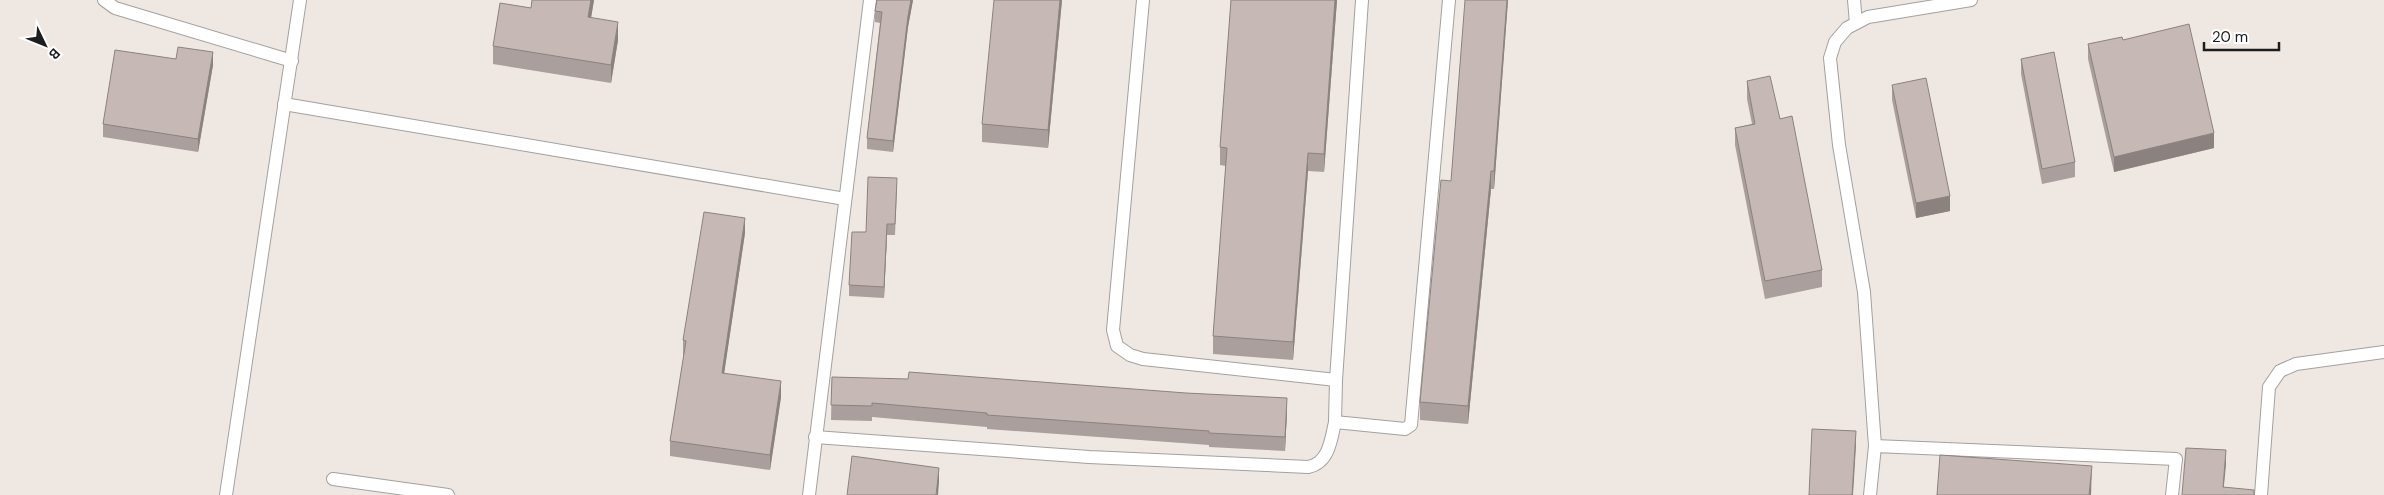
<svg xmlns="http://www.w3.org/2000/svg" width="2384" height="495" viewBox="0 0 2384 495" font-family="'DM Sans',sans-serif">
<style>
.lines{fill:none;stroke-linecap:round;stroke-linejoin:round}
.lane-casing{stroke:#a1a1a1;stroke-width:14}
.lane{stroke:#fff;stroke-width:12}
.wall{fill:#aa9f9c}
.shaded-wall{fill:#8b827f}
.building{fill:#c6b9b5;stroke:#8b827f}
</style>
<rect width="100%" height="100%" fill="#efe8e2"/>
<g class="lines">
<defs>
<g id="lane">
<path d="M 104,0 L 115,8 L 292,61"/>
<path d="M 1143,0 L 1113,330 L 1117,346 L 1130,355 L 1143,359 L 1336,380 L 1362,0"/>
<path d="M 1854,0 L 1856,23"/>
<path d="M 284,104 L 845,199"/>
<path d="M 1336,380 L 1335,422 L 1405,429 L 1411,425 L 1449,0"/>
<path d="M 815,437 L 1089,457 L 1308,467 C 1329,463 1331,440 1335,422"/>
<path d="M 1875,446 L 1864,292 L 1839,145 L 1830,58 L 1835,42 L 1847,28 L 1868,17 L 1971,0"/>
<path d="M 333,479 L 448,495"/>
<path d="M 226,495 L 300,0"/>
<path d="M 809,495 L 870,0"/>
<path d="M 1870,495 L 1875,446 L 2176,459 L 2172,495"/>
<path d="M 2261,495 L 2269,387 L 2280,371 L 2296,364 L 2384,352"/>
</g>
</defs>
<use href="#lane" class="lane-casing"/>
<use href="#lane" class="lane"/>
</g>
<g class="wall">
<path d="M 594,0 L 591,18 L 618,40 L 611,83 L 493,64 L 493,46 L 531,8 Z"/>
<path d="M 877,0 L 913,0 L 908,27 L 893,152 L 867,149 L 867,138 L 880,23 L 875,22 L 875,11 Z"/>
<path d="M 1062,0 L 1048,148 L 982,142 L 982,124 Z"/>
<path d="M 1231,0 L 1337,0 L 1324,172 L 1308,171 L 1293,360 L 1213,354 L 1213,336 L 1226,166 L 1220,165 L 1220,147 Z"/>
<path d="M 1508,0 L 1494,189 L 1491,189 L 1468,424 L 1420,420 L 1420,402 L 1451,181 Z"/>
<path d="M 2123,40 L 2214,148 L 2114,172 L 2088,59 L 2088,44 Z"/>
<path d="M 2021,59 L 2075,162 L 2075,177 L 2042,184 L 2021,74 Z"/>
<path d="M 213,65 L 198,152 L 103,137 L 103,124 Z"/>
<path d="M 1747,81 L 1780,119 L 1822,270 L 1822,287 L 1765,299 L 1735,145 L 1735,128 L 1752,124 L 1747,99 Z"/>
<path d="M 1892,85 L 1950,211 L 1916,218 L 1892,100 Z"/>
<path d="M 897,189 L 895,235 L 887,235 L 884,298 L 849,296 L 849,285 L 866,232 Z"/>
<path d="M 745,233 L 724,373 L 781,397 L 770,470 L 670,456 L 670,441 L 684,355 L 683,355 L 683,340 Z"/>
<path d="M 832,377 L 1287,412 L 1285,451 L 1209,447 L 1209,445 L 987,429 L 987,427 L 872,417 L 872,421 L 831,420 Z"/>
</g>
<g class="shaded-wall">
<path d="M 591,0 L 594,0 L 588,35 L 588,17 Z"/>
<path d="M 911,0 L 913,0 L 908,27 L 893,152 L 893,141 L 908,16 Z"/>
<path d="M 1060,0 L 1062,0 L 1048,148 L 1048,130 Z"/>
<path d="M 1335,0 L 1337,0 L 1324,172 L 1324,154 Z"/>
<path d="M 1507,0 L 1508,0 L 1494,189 L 1494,171 Z"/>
<path d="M 618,22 L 618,40 L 611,83 L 611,65 Z"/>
<path d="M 213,52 L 213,65 L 198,152 L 198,139 Z"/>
<path d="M 2214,133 L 2214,148 L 2114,172 L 2114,157 Z"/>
<path d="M 1308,153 L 1308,171 L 1293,360 L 1293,342 Z"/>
<path d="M 1491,171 L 1491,189 L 1468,424 L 1468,406 Z"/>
<path d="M 1950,196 L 1950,211 L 1916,218 L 1916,203 Z"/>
<path d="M 745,218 L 745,233 L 722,388 L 722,373 Z"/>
<path d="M 887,224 L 887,235 L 884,298 L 884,287 Z"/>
<path d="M 781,381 L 781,397 L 770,470 L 770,455 Z"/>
<path d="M 1287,398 L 1287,412 L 1285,451 L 1285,437 Z"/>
<path d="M 1856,431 L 1856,446 L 1853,495 L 1852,495 Z"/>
<path d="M 2226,450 L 2226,465 L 2223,495 L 2223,487 Z"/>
<path d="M 2092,466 L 2091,495 L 2089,495 Z"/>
<path d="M 939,468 L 939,483 L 938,495 L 936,495 Z"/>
</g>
<g class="building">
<path d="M 532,0 L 591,0 L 588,17 L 618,22 L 611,65 L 493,46 L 500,3 L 531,8 Z"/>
<path d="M 877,0 L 911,0 L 908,16 L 893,141 L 867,138 L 882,12 L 875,11 Z"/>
<path d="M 994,0 L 1060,0 L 1048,130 L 982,124 Z"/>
<path d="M 1231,0 L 1335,0 L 1324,154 L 1308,153 L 1293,342 L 1213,336 L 1227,148 L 1220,147 Z"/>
<path d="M 1465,0 L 1507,0 L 1494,171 L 1491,171 L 1468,406 L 1420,402 L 1441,180 L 1451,181 Z"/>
<path d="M 2189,24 L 2214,133 L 2114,157 L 2088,44 L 2122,37 L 2123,40 Z"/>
<path d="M 178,47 L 213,52 L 198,139 L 103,124 L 115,50 L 176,59 Z"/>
<path d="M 2054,52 L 2075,162 L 2042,169 L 2021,59 Z"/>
<path d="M 1770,76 L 1780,119 L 1792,116 L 1822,270 L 1765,281 L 1735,128 L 1755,124 L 1747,81 Z"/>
<path d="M 1926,78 L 1950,196 L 1916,203 L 1892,85 Z"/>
<path d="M 868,177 L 897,178 L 895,224 L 887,224 L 884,287 L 849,285 L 852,232 L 866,232 Z"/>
<path d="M 704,212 L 745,218 L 722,373 L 781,381 L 770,455 L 670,441 L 686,341 L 683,340 Z"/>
<path d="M 909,372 L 1186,393 L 1287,398 L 1285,437 L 1209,433 L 1209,431 L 987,415 L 987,413 L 872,403 L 872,406 L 831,405 L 832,377 L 908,379 Z"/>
<path d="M 1812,429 L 1856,431 L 1852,495 L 1809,495 Z"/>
<path d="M 2186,448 L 2226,450 L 2223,487 L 2254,490 L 2254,495 L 2182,495 Z"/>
<path d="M 1940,455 L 2092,466 L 2089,495 L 1937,495 Z"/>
<path d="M 852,456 L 939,468 L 936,495 L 847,495 Z"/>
</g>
<g transform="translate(45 45) rotate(133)" stroke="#ffffff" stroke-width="4" paint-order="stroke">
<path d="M0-4L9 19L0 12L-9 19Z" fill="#1d1d1d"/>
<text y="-8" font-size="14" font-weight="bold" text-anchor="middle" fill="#1d1d1d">B</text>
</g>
<path d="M2204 42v8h75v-8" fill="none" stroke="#1d1d1d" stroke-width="2.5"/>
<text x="2212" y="42" font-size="15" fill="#1d1d1d" stroke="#ffffff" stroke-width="4" paint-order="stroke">20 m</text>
</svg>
